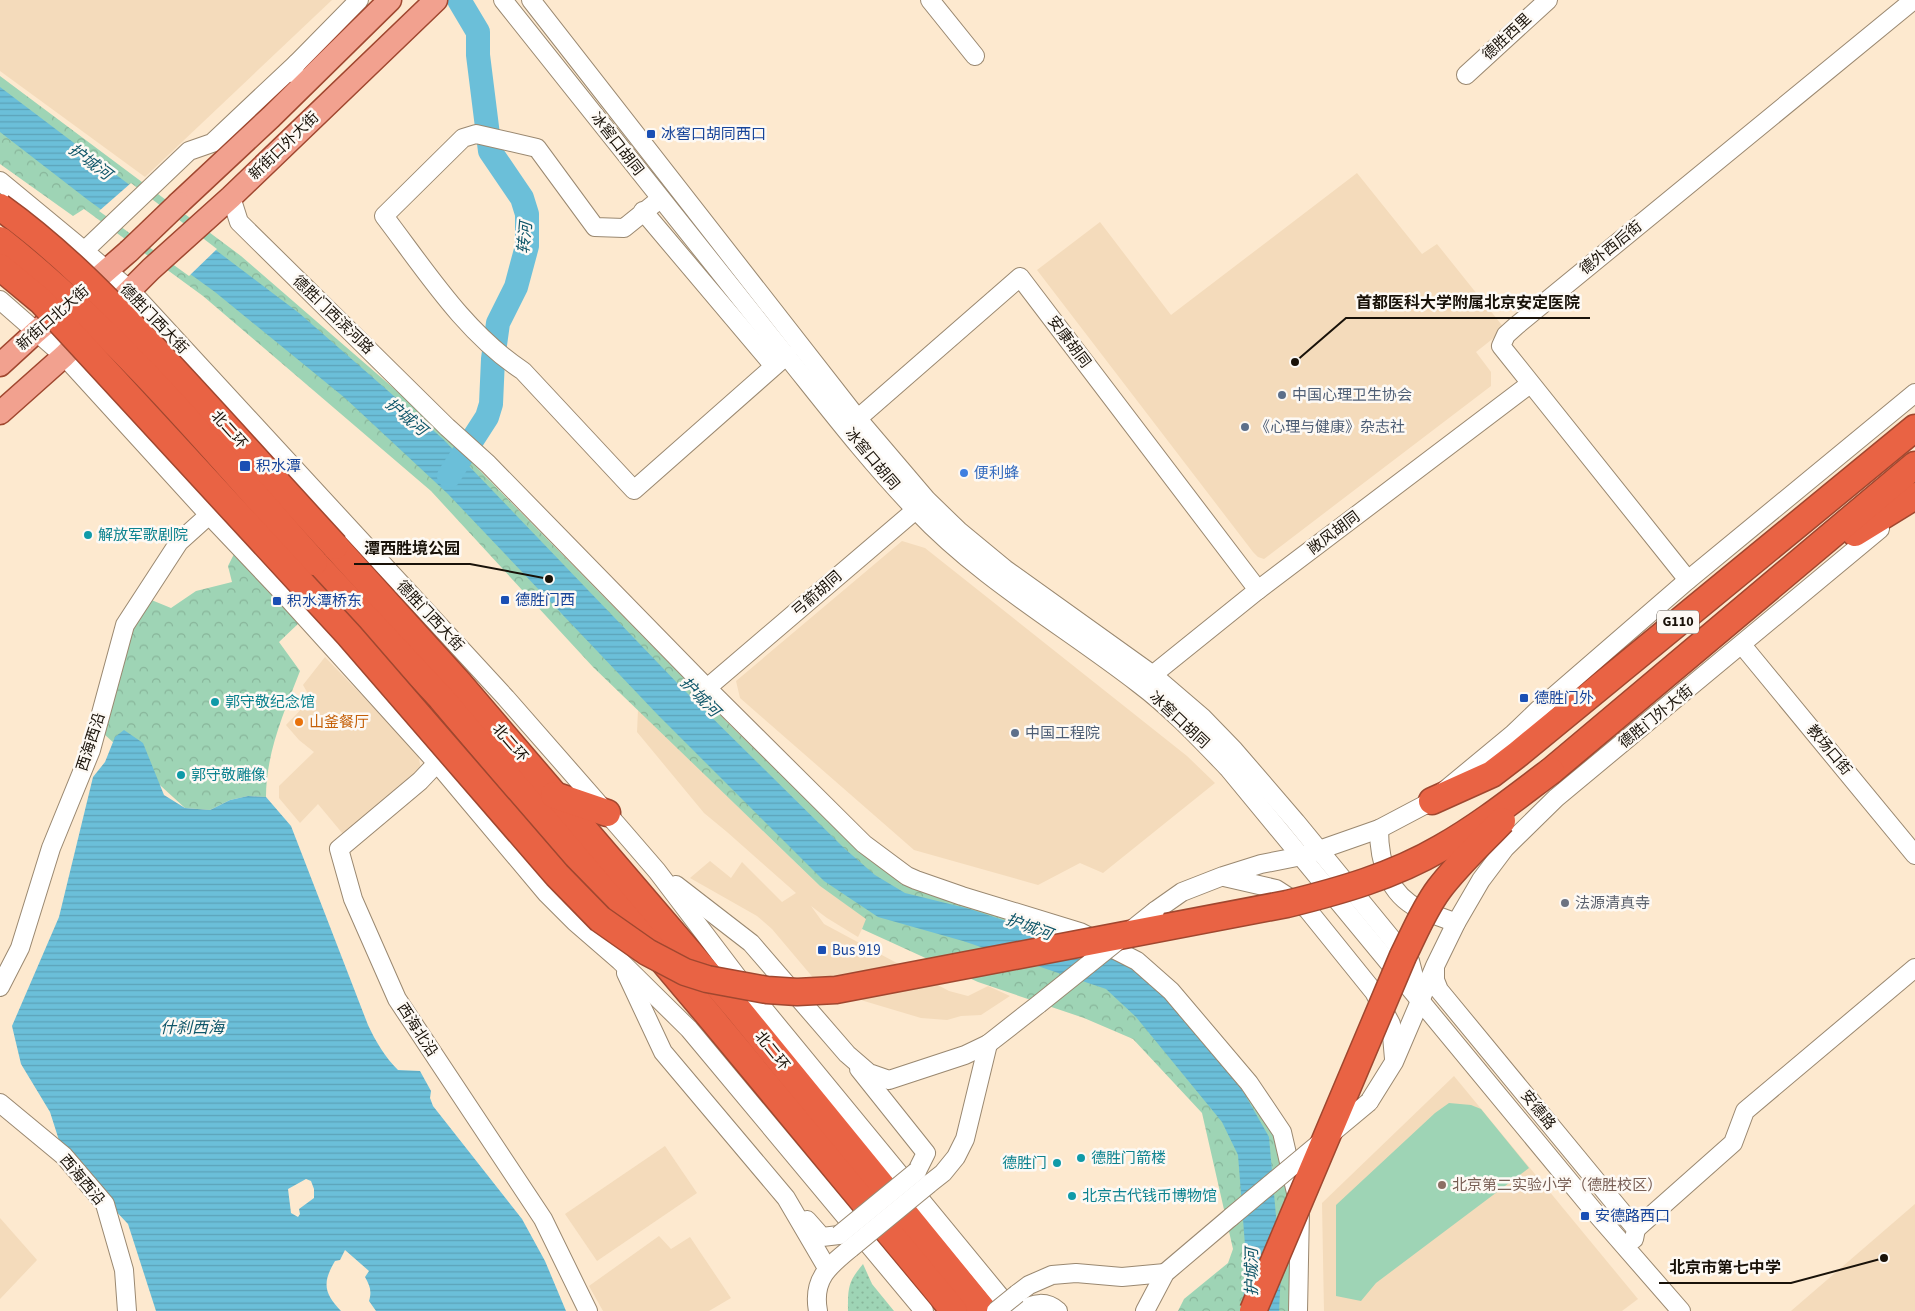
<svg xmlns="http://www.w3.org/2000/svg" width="1915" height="1311" viewBox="0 0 1915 1311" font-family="'Source Sans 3','Noto Sans SC',sans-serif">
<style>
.built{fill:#f4dbbb}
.grass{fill:url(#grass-dots)}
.forest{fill:url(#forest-crowns)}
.pitch{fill:#9ed4b5}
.water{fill:url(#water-rules);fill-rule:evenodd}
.pier{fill:#fde9cf}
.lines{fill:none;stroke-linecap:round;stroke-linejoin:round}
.river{stroke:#6bbfd9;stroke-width:24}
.minor-casing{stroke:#9a8870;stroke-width:20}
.major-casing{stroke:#a0472f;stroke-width:25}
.highway-casing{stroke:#a0472f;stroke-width:29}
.minor{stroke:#fff;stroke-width:18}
.major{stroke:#f2a18f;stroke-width:22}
.highway{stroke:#e96344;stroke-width:26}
.minor-bridge-casing{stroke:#9a8870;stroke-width:20;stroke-linecap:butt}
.major-bridge-casing{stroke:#a0472f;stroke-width:25;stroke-linecap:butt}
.highway-bridge-casing{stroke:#a0472f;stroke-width:29;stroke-linecap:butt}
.minor-bridge{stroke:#fff;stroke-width:18}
.major-bridge{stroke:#f2a18f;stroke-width:22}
.highway-bridge{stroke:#e96344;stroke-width:26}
.transit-dot{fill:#1a4fb4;stroke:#fdf9f4;stroke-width:2}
.service-dot{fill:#5c6f8a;stroke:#fdf9f4;stroke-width:2}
.shop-dot{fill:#3f7fe0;stroke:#fdf9f4;stroke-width:2}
.culture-dot{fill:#0f9aa8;stroke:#fdf9f4;stroke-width:2}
.food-dot{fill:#e8710a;stroke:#fdf9f4;stroke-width:2}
.worship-dot{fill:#6b7280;stroke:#fdf9f4;stroke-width:2}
.education-dot{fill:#8d6e63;stroke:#fdf9f4;stroke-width:2}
.labels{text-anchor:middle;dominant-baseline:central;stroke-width:5;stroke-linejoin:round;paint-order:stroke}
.shield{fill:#fdf9f4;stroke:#5d5750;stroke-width:1}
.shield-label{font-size:14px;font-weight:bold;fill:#191209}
.street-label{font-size:15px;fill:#191209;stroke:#fdf9f4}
.transit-label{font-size:15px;fill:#164399;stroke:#fdf9f4;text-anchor:start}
.service-label{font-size:15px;fill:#4e5e75;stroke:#fdf9f4;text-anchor:start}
.shop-label{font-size:15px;fill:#366cbe;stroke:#fdf9f4;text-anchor:start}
.culture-label{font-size:15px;fill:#0d838f;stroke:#fdf9f4;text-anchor:start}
.food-label{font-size:15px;fill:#c56008;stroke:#fdf9f4;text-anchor:start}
.worship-label{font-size:15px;fill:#5b616d;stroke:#fdf9f4;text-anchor:start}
.education-label{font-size:15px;fill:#785e54;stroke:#fdf9f4;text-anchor:start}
.water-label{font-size:16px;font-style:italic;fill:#0f5669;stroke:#fdf9f4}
.leader{fill:none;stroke:#191209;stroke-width:2}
.callout-dot{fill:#191209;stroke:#fdf9f4;stroke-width:2}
.callout-label{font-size:16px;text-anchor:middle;font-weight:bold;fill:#191209;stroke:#fdf9f4;stroke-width:5;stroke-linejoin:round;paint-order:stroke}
</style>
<defs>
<pattern id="grass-dots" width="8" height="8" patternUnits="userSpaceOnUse" patternTransform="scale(1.25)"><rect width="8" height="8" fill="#9ed4b5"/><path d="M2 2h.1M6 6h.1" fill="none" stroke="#88b59a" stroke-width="1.8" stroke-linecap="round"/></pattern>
<pattern id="forest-crowns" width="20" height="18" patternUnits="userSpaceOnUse" patternTransform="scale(1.25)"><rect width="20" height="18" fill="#9ed4b5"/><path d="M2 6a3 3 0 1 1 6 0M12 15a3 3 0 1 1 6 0" fill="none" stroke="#88b59a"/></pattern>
<pattern id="water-rules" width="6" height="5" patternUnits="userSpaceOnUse" patternTransform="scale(1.25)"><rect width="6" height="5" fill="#6bbfd9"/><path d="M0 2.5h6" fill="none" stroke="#5ca3b9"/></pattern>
</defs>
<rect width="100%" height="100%" fill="#fde9cf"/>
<g class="built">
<path d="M 0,0 L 332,0 L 145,177 L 0,71 Z"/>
<path d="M 1357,173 L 1422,254 L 1437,244 L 1505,329 L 1476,352 L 1491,372 L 1491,386 L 1264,559 L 1258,557 L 1253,552 L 1037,270 L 1100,222 L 1171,315 Z"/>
<path d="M 902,541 L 925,548 L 1187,756 L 1215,783 L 1103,873 L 1080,863 L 1038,885 L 914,850 L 740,698 L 736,681 Z"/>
<path d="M 325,657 L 418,754 L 421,769 L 343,834 L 318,804 L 300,823 L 279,798 L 279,786 L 314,752 L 299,740 L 286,725 L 311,699 L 303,685 Z"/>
<path d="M 638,710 L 820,886 L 867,919 L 858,937 L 827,918 L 811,906 L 824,924 L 949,991 L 968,996 L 988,986 L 1010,996 L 981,1015 L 961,1016 L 947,1020 L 921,1018 L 864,1001 L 815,980 L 772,929 L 757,916 L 690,878 L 710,861 L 731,878 L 742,862 L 782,902 L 796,893 L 727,832 L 704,813 L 637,732 Z"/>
<path d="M 1454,1076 L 1638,1299 L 1622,1311 L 1324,1311 L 1322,1203 Z"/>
<path d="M 665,1146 L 697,1193 L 597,1261 L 565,1214 Z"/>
<path d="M 1915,1204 L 1915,1311 L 1791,1311 Z"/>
<path d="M 0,1218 L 37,1260 L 0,1299 Z"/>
<path d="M 659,1236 L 671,1249 L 690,1237 L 731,1298 L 709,1311 L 603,1311 L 589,1286 Z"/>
</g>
<path class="grass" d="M 863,1264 L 872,1284 L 894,1311 L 848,1311 C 848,1287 848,1282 863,1264 Z"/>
<g class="forest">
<path d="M 0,76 L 241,256 L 428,418 L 730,725 L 854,846 L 1054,929 L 1245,1090 L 1277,1135 L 1295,1240 L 1292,1311 L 1178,1311 L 1184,1299 L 1228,1263 L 1233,1249 L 1202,1113 L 1133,1039 L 1084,1018 L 978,982 L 862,929 L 866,919 L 820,886 L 593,667 L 431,491 L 203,296 L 84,209 L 73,216 L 0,164 Z"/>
<path d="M 234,554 L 300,622 L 279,642 L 300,671 C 284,712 266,753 266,797 L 248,796 L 230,800 L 210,810 L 185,808 L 104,734 L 132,627 L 149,599 L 171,608 L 196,591 L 232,582 L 228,566 Z"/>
</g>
<path class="pitch" d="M 1449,1103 L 1471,1105 L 1481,1109 L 1529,1168 L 1376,1283 L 1361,1301 L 1336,1296 L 1336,1205 L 1435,1113 Z"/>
<g class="water">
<path d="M 0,87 L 299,313 L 443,439 L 682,688 L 845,849 L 875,875 L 905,893 L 970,909 L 1122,960 L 1162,993 L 1239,1084 L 1269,1137 L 1281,1273 L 1279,1311 L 1243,1311 L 1245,1245 L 1238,1155 L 1222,1122 L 1136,1017 L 1106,989 L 963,941 L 878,917 L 824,881 L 657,714 L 448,494 L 345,398 L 215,292 L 88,200 L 0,132 Z"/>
<path d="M 124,730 L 143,743 L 164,795 L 185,808 L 210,810 L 230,800 L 248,796 L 266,797 L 291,826 L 368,1025 C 376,1042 385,1057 398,1070 L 420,1071 L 431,1091 L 430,1098 L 433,1106 L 522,1219 L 545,1261 L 566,1311 L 376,1311 L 369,1301 C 372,1291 370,1286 365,1277 L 369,1271 L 345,1250 L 340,1260 L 335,1261 C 322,1283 324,1293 341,1311 L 156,1311 L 128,1224 L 64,1156 L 50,1112 L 21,1064 L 12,1026 L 59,917 L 93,777 L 105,762 L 115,737 ZM 306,1179 L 311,1181 L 314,1189 L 314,1198 L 299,1209 L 300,1214 L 298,1217 L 291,1213 L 288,1189 Z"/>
</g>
<path class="pier" d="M 131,183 L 217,249 L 189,276 L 99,211 Z"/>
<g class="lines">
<path class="river" d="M 449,476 L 487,417 L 491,404 L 493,359 L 498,323 L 516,287 L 527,246 L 527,214 L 522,198 L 490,151 L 478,55 L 478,32 L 459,0"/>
<defs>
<g id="minor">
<path d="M 503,0 C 591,112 680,223 769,334 C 817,393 863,455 916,510 C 981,579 1064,626 1139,684 C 1171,708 1200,739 1228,768 L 1593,1210 L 1681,1311"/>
<path d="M 531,0 L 858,419 L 927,500 L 959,531 L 1005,569 L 1153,675 L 1202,717 L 1234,750 L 1296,822 L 1410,961 L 1419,996"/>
<path d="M 930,0 L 975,56"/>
<path d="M 292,73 L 296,64 L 359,0"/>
<path d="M 1466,75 L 1548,0"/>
<path d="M 0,181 L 75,243 L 130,290 L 506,698 L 619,827 L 657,871 L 739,979 L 1012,1311"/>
<path d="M 231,197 L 239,222 L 447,427 L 488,464 L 707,688 L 864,844 L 907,876 L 916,880 L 962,896 L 1080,932 L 1137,961 L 1171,991 L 1249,1083 L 1282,1132 L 1300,1210 L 1298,1311"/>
<path d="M 660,199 L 624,228 L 595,227 L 537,148 L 476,134 L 463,138 L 384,216 C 426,271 465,333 523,371 L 634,490 L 787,355"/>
<path d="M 643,211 L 773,365"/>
<path d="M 84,251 L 189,151 L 212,143 L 297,63"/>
<path d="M 0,300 L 64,356 L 209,515 L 284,594 L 437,763 L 547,894 L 575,922 L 620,961 L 689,1029 L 924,1311"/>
<path d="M 848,427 L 1020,277 L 1258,590"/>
<path d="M 1688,580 L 1501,346 L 1506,335 L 1516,326 L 1910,3"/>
<path d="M 1742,645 L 1915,855"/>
<path d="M 1145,681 L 1258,590 L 1530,384"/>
<path d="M 707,688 L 925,502"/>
<path d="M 437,763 L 420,781 L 339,849 L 353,899 L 397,999 L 543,1219 L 588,1311"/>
<path d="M 1379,829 C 1379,861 1388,894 1419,909 C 1431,914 1444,918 1456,923"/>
<path d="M 1224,877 L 1276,889 L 1307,909 L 1374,992 L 1391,1024 L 1394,1059"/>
<path d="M 676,885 L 751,943 L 847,1054 L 869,1073 L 889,1080 L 965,1055 L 988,1044 L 1039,1004"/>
<path d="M 1155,911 L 1182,892 L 1223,876 L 1261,864 L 1302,856 L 1379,829 L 1432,801 L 1513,734 L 1539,709 L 1688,580 L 1915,393"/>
<path d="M 1435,967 L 1435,980 L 1439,990 L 1636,1229 L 1634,1239"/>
<path d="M 626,973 L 663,1052 L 786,1198 L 827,1268"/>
<path d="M 0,987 L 20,948 L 51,848 L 91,750 L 125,625 L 179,542 L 209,515"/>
<path d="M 859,1069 L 926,1153 L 917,1171"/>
<path d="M 1369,1102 L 1394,1062 L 1435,966 L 1456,923 L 1481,880 L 1505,848 L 1556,798 L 1880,529"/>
<path d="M 0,1103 L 64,1156 L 105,1204 L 124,1270 L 127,1311"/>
<path d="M 929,1184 L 943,1173 L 956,1157 L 965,1139 L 988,1044"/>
<path d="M 807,1220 L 822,1237 L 839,1235"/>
<path d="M 1636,1229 L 1733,1143 L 1745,1111 L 1915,968"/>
<path d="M 1017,1294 L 1029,1285 L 1052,1275 L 1076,1273 L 1122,1277 L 1165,1273"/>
<path d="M 818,1311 C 812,1279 829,1266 851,1248"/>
<path d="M 1022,1311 C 1033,1302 1047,1301 1058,1311"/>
<path d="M 1145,1311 L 1165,1273 L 1231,1217"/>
</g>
<g id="major">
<path d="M 179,203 L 271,117 L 390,0"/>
<path d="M 0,365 L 36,332 L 129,251"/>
<path d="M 0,413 L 64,356 L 151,269 L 231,197 L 436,0"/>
</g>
<g id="highway">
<path d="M 1855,533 L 1915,496"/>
<path d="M 335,546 L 458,682 L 736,1007 L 984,1311"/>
<path d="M 314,562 L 441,698 L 712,1019 L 954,1311"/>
<path d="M 1551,771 L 1915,465"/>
<path d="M 554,795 L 607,813"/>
<path d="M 1432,801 L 1492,774 L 1518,754 L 1915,428"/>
</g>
</defs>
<use href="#minor" class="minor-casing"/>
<use href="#major" class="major-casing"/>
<use href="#highway" class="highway-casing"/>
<use href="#minor" class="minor"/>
<use href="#major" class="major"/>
<use href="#highway" class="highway"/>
<defs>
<g id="minor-bridge">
<path d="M 1039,1004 L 1155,911"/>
<path d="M 1231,1217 L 1369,1102"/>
<path d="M 839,1235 L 917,1171"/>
<path d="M 851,1248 L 929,1184"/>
<path d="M 996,1311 L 1017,1294"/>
</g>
<path id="major-bridge" d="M 129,251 L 179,203"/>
<g id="highway-bridge">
<path d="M 0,207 C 59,249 109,301 158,353 C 218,417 276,482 335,546"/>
<path d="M 0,240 C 118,333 214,450 314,562"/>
<path d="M 0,267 L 41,301 L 349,635 L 557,875 L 600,919 L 647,952 L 685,972 L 707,979 L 767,990 L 797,992 L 836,990 L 1287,904 C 1340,891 1393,876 1441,848 C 1480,826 1515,798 1551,771"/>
<path d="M 1253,1311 L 1403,956 C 1414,934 1424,909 1439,889 C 1458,864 1481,843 1502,821"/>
</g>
</defs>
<use href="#minor-bridge" class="minor-bridge-casing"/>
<use href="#major-bridge" class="major-bridge-casing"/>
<use href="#highway-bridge" class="highway-bridge-casing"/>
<use href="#minor-bridge" class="minor-bridge"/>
<use href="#major-bridge" class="major-bridge"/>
<use href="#highway-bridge" class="highway-bridge"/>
</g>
<g class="transit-dot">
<rect x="646" y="129" width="10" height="10" rx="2.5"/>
<rect x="239" y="460" width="12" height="12" rx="2.5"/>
<rect x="500" y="595" width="10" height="10" rx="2.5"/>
<rect x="272" y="596" width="10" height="10" rx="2.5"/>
<rect x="1519" y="693" width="10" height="10" rx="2.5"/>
<rect x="817" y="945" width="10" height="10" rx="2.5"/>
<rect x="1580" y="1211" width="10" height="10" rx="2.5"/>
</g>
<g class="service-dot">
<circle cx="1282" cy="395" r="5"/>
<circle cx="1245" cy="427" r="5"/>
<circle cx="1015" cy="733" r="5"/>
</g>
<circle class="shop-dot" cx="964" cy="473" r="5"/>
<g class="culture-dot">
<circle cx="88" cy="535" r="5"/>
<circle cx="215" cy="702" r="5"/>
<circle cx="181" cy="775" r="5"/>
<circle cx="1081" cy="1158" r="5"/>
<circle cx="1057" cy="1163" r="5"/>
<circle cx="1072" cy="1196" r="5"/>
</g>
<circle class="food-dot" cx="299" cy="722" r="5"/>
<circle class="worship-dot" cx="1565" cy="903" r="5"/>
<circle class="education-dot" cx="1442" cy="1185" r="5"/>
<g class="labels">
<rect class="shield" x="1657" y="610.5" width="42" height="23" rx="4"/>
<g class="shield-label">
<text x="1678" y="622">G110</text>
</g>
<g class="street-label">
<text transform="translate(1507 37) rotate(-43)">德胜西里</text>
<text transform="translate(617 144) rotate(52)">冰窖口胡同</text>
<text transform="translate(284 146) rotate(-44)">新街口外大街</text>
<text transform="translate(1611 248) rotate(-39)">德外西后街</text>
<text transform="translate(333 315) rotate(44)">德胜门西滨河路</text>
<text transform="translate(53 318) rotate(-41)">新街口北大街</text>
<text transform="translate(154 319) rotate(46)">德胜门西大街</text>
<text transform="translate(1069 342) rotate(53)">安康胡同</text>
<text transform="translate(229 430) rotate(48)">北二环</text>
<text transform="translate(872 459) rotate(50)">冰窖口胡同</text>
<text transform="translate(1334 533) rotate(-37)">敞风胡同</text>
<text transform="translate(817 594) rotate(-41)">弓箭胡同</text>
<text transform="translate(430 616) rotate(47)">德胜门西大街</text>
<text transform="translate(1656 717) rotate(-39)">德胜门外大街</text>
<text transform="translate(1179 720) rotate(43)">冰窖口胡同</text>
<text transform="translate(91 742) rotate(-72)">西海西沿</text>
<text transform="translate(510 743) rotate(49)">北二环</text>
<text transform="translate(1829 750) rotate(50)">教场口街</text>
<text transform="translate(417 1030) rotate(57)">西海北沿</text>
<text transform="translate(772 1051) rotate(51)">北二环</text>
<text transform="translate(1538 1110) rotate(51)">安德路</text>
<text transform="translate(82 1180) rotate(50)">西海西沿</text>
</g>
<g class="transit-label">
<text x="661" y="134">冰窖口胡同西口</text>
<text x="256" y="466">积水潭</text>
<text x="515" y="600">德胜门西</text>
<text x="287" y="601">积水潭桥东</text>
<text x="1534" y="698">德胜门外</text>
<text x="832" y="950">Bus 919</text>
<text x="1595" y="1216">安德路西口</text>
</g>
<g class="service-label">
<text x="1292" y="395">中国心理卫生协会</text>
<text x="1255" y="427">《心理与健康》杂志社</text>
<text x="1025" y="733">中国工程院</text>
</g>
<g class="shop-label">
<text x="974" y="473">便利蜂</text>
</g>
<g class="culture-label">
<text x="98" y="535">解放军歌剧院</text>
<text x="225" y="702">郭守敬纪念馆</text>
<text x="191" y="775">郭守敬雕像</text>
<text x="1091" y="1158">德胜门箭楼</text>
<text x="1047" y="1163" text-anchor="end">德胜门</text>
<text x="1082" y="1196">北京古代钱币博物馆</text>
</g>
<g class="food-label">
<text x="309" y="722">山釜餐厅</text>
</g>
<g class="worship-label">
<text x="1575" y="903">法源清真寺</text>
</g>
<g class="education-label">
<text x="1452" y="1185">北京第二实验小学（德胜校区）</text>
</g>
<g class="water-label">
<text transform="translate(90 162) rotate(37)">护城河</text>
<text transform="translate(525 238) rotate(-85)">转河</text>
<text transform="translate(406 417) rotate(40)">护城河</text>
<text transform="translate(700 697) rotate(45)">护城河</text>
<text transform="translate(1029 927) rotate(20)">护城河</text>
<text x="192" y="1028">什刹西海</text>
<text transform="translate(1252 1272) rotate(-90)">护城河</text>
</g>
</g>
<path class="leader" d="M1295 362L1346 318H1590M549 579L470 564H354M1884 1258L1791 1283H1659"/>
<g class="callout-dot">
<circle cx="1295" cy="362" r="5"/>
<circle cx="549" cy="579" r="5"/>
<circle cx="1884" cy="1258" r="5"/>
</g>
<g class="callout-label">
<text x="1468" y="308">首都医科大学附属北京安定医院</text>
<text x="412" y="554">潭西胜境公园</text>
<text x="1725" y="1273">北京市第七中学</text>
</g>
</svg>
